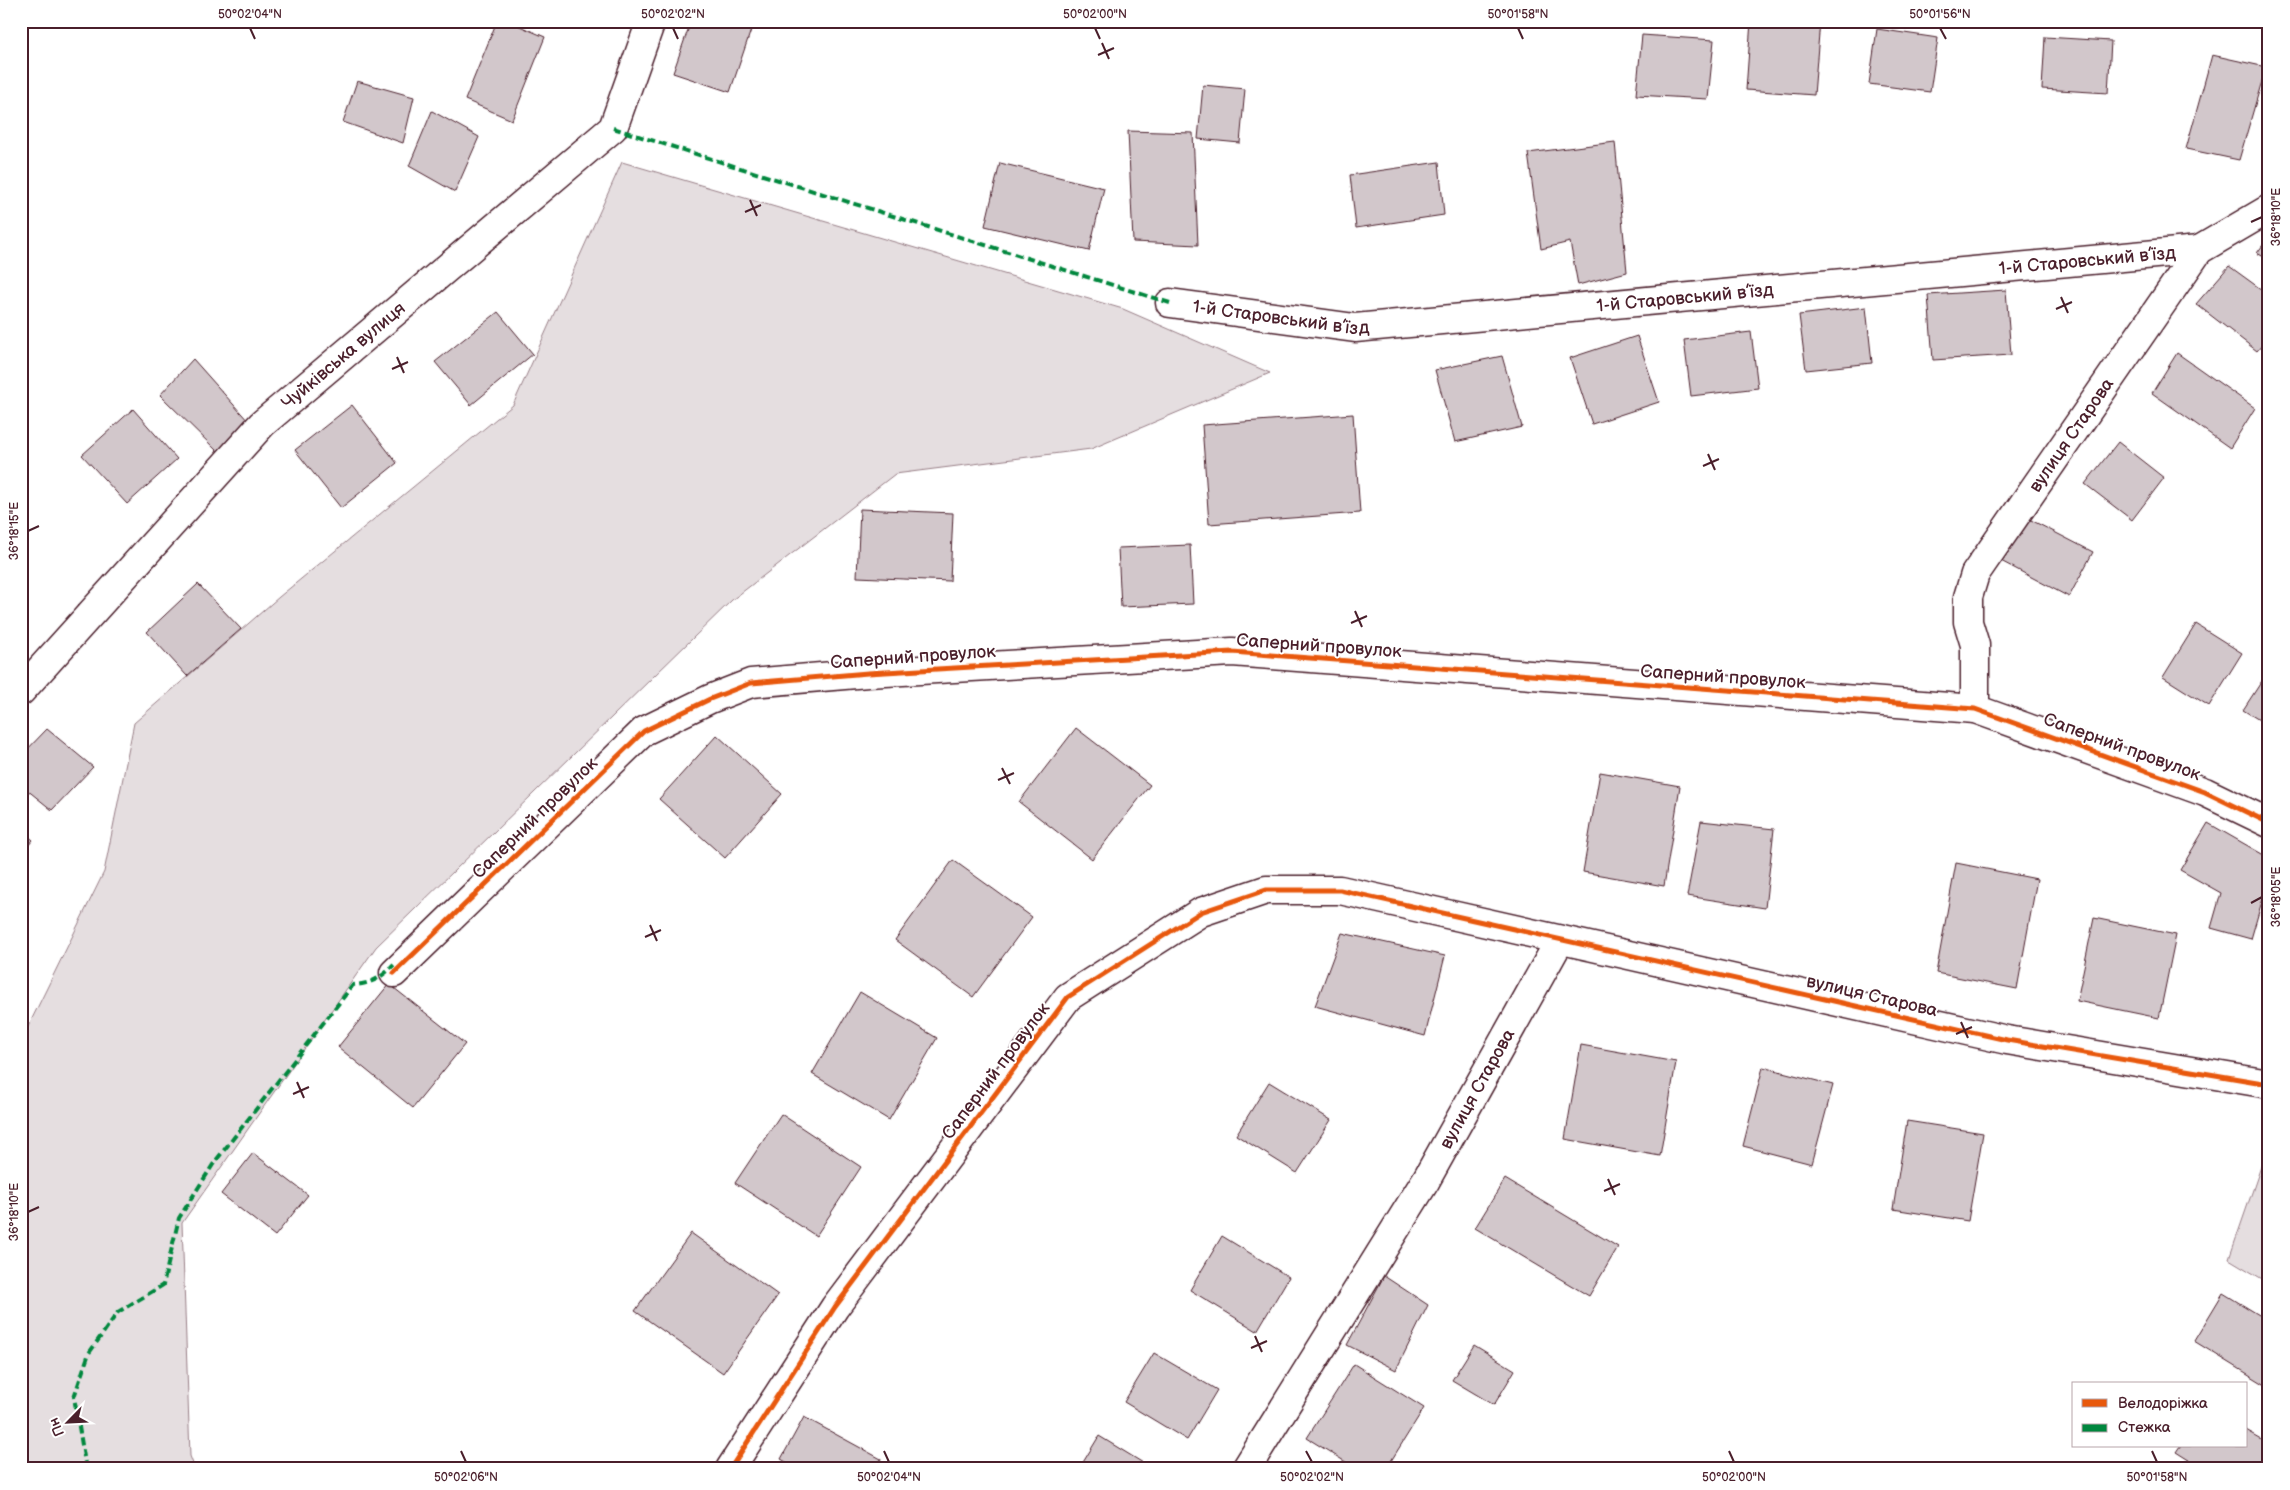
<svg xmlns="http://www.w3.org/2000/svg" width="2290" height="1490" viewBox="0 0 2290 1490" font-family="'Balsamiq Sans',sans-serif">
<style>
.green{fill:#e5dee0;stroke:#987e86}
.building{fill:#d2c7cb;stroke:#4a1f2b}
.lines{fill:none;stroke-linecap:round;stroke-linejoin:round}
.minor-casing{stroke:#4a1f2b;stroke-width:31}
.minor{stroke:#fff;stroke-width:28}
.quiet{stroke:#00873e;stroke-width:4;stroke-dasharray:8 4;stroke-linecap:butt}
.cycleway-casing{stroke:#fff;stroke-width:8}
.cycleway{stroke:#e8590c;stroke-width:5}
.ticks{fill:none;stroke:#4a1f2b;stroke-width:2}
.labels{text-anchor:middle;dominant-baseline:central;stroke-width:4;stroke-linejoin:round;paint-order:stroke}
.street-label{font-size:18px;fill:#4a1f2b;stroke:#fff}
.neatline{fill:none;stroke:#4a1f2b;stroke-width:2}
.ticks-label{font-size:12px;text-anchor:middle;fill:#4a1f2b}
</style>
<rect width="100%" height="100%" fill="#fff"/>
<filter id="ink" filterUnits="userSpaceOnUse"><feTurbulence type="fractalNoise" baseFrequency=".02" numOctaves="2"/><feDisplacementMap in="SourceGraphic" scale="10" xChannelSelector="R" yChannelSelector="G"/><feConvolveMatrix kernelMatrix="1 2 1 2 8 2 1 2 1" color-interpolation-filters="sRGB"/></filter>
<g filter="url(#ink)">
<g class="green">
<path d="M 622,162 L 1123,309 L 1270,373 L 1091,449 L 895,474 L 732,600 L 376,947 L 182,1223 L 190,1456 L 195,1469 L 21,1469 L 21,1041 L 104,872 L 134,723 L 279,597 L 513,405 Z"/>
<path d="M 2267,1149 L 2269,1149 L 2269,1283 L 2229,1259 Z"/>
</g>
<g class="building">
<path d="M 497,21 L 508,21 L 545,37 L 512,120 L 465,100 Z"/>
<path d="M 691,21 L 754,21 L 730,92 L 673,73 Z"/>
<path d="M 1751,21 L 1820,21 L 1814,95 L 1746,90 Z"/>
<path d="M 1877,29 L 1938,38 L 1930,92 L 1869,84 Z"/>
<path d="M 1642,35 L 1714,40 L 1708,99 L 1636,95 Z"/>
<path d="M 2045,37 L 2111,41 L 2108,93 L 2042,89 Z"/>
<path d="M 2212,55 L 2266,67 L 2239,160 L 2186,149 Z"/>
<path d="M 357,81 L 414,97 L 403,143 L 343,122 Z"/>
<path d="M 1203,85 L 1245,89 L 1240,143 L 1198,139 Z"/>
<path d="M 432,111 L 479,137 L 455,192 L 409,166 Z"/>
<path d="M 1128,131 L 1193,133 L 1198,245 L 1133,242 Z"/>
<path d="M 1615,142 L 1627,272 L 1578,285 L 1570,242 L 1541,249 L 1528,153 Z"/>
<path d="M 1439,162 L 1444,215 L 1356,228 L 1350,175 Z"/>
<path d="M 1000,163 L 1104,188 L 1089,251 L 985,226 Z"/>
<path d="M 2269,237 L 2269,260 L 2257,253 Z"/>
<path d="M 2229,266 L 2269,295 L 2269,337 L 2257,351 L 2196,304 Z"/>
<path d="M 2006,290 L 2011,355 L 1933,360 L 1928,295 Z"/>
<path d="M 1866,307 L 1872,363 L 1806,370 L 1799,315 Z"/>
<path d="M 498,312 L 533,354 L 471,405 L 435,362 Z"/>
<path d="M 1751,332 L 1758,388 L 1691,396 L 1684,340 Z"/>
<path d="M 1637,336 L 1659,402 L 1592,424 L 1570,358 Z"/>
<path d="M 2177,353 L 2255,408 L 2230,448 L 2152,393 Z"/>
<path d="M 1502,356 L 1522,427 L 1455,442 L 1435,370 Z"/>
<path d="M 193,359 L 249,422 L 219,453 L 160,395 Z"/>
<path d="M 352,405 L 397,463 L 341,508 L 295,450 Z"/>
<path d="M 133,409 L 177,459 L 127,504 L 82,455 Z"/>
<path d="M 1353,414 L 1360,513 L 1209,524 L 1202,425 Z"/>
<path d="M 2118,442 L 2164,478 L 2132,520 L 2085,484 Z"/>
<path d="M 860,509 L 953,513 L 950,581 L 857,577 Z"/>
<path d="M 2027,518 L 2093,552 L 2069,597 L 1999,560 Z"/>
<path d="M 1190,545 L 1193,604 L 1121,607 L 1118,548 Z"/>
<path d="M 198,584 L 241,629 L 187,676 L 147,632 Z"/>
<path d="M 2196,624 L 2242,653 L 2209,706 L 2163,677 Z"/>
<path d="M 2269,670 L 2269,726 L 2243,710 Z"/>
<path d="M 1076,728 L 1150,785 L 1092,859 L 1019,802 Z"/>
<path d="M 47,729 L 93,767 L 52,810 L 21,785 L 21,756 Z"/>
<path d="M 717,735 L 782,794 L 725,858 L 659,799 Z"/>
<path d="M 1600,772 L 1680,786 L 1664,886 L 1583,872 Z"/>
<path d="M 1701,821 L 1774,829 L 1765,908 L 1687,896 Z"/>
<path d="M 2208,823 L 2269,858 L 2269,877 L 2251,939 L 2211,928 L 2221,893 L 2180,870 Z"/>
<path d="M 21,830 L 33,840 L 21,854 Z"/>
<path d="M 953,860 L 1032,917 L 973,997 L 895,940 Z"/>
<path d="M 1956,863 L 2037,879 L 2017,989 L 1936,973 Z"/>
<path d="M 2094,918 L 2176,935 L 2159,1018 L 2077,1001 Z"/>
<path d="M 1342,933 L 1445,956 L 1425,1036 L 1315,1006 Z"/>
<path d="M 389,984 L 465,1044 L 413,1108 L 338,1047 Z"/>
<path d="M 860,992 L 937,1038 L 889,1120 L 812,1074 Z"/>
<path d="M 1581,1045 L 1676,1062 L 1660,1156 L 1565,1139 Z"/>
<path d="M 1763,1067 L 1833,1085 L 1812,1164 L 1743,1146 Z"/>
<path d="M 1269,1082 L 1331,1120 L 1297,1173 L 1236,1135 Z"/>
<path d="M 781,1114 L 861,1167 L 816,1236 L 735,1183 Z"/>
<path d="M 1907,1121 L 1983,1133 L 1968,1221 L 1893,1209 Z"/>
<path d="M 253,1153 L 308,1195 L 275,1236 L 221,1194 Z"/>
<path d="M 1505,1179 L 1618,1247 L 1589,1296 L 1475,1228 Z"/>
<path d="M 691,1233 L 778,1295 L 723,1373 L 635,1311 Z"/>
<path d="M 1222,1236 L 1289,1277 L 1257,1331 L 1190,1290 Z"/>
<path d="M 1384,1276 L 1428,1305 L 1396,1370 L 1347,1345 Z"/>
<path d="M 2223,1293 L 2269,1321 L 2269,1387 L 2194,1341 Z"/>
<path d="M 1474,1345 L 1515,1370 L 1494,1405 L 1452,1380 Z"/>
<path d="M 1154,1353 L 1217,1390 L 1187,1440 L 1124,1402 Z"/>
<path d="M 1354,1364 L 1424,1408 L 1386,1469 L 1357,1469 L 1307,1438 Z"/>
<path d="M 804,1417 L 881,1459 L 876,1469 L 798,1469 L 781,1459 Z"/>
<path d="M 2246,1431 L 2269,1444 L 2269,1452 L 2258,1469 L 2203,1469 L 2176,1452 L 2180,1446 L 2246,1446 Z"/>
<path d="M 1099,1436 L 1153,1469 L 1079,1469 Z"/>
</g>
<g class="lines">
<defs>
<g id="minor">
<path id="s1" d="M 1170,303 L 1355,328 L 2199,250"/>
<path id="s2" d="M 21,691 L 262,424 L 613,128 L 651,21"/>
<path id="s3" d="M 1975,709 L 1975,645 L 1968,622 L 1968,597 L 1975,574 L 2199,250 L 2269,209"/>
<path d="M 394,973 L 644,731 L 710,699 L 751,683 L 868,673 L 1232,652 L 1975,709 L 2205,792 L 2269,823"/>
<path d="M 730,1469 L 835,1307 L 1068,997 L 1201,912 L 1266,890 L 1340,890 L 2007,1040 L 2269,1084"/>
<path id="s4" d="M 1246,1469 L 1426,1180 L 1560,940"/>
</g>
</defs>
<use href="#minor" class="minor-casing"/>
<use href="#minor" class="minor"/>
<g class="quiet">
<path d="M 613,128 L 1170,303"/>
<path d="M 86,1469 L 74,1397 L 89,1353 L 118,1312 L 163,1285 L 179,1218 L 214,1163 L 353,985 C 371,984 381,978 394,965"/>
</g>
<defs>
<g id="cycleway">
<path d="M 394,973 L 644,731 L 710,699 L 751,683 L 868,673 L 1232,652 L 1975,709 L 2205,792 L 2269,823"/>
<path d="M 730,1469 L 835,1307 L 1068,997 L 1201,912 L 1266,890 L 1340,890 L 2007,1040 L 2269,1084"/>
</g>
</defs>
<use href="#cycleway" class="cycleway-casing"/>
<use href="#cycleway" class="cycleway"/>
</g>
</g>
<path class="ticks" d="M 250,28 L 255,39M 673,28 L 678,39M 1095,28 L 1100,39M 1518,28 L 1523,39M 1940,28 L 1946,39M 1102,43 L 1109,59M 1098,55 L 1114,48M 750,200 L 757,216M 745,212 L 761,205M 2251,222 L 2262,217M 2061,297 L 2068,313M 2056,309 L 2072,302M 397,357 L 404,373M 392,369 L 408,362M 1708,454 L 1715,470M 1703,466 L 1719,459M 28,531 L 39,526M 1355,611 L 1362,627M 1351,623 L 1367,616M 1002,768 L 1010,784M 998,780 L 1014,773M 2251,903 L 2262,897M 650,925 L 657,941M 645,937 L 661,930M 1961,1022 L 1968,1038M 1956,1034 L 1972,1027M 297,1082 L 304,1098M 293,1094 L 309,1087M 1608,1179 L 1615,1195M 1604,1191 L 1620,1184M 28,1212 L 39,1207M 1255,1336 L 1262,1352M 1251,1348 L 1267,1341M 461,1451 L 466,1462M 884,1451 L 889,1462M 1306,1451 L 1312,1462M 1729,1451 L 1734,1462M 2152,1451 L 2157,1462"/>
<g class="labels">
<g class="street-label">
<text stroke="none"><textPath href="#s1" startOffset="922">1-й Старовський в’їзд</textPath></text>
<text stroke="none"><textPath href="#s1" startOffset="518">1-й Старовський в’їзд</textPath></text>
<text stroke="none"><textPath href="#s1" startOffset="112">1-й Старовський в’їзд</textPath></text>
<text stroke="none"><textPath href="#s2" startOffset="466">Чуйківська вулиця</textPath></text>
<text stroke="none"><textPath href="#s3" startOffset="306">вулиця Старова</textPath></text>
<text transform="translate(1319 646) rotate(4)">Саперний провулок</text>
<text transform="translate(913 657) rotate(-4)">Саперний провулок</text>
<text transform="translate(1723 677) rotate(4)">Саперний провулок</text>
<text transform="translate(2122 747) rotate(20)">Саперний провулок</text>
<text transform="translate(535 818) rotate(-44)">Саперний провулок</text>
<text transform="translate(1872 996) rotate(13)">вулиця Старова</text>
<text transform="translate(996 1071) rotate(-53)">Саперний провулок</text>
<text stroke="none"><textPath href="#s4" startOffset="445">вулиця Старова</textPath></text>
</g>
</g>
<rect width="2290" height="1490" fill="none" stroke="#fff" stroke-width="55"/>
<rect x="2072" y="1382" width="175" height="65" fill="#ffffff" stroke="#b7a5aa"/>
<rect x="2082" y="1399" width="25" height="8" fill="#e8590c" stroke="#b7a5aa"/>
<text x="2118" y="1408" font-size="15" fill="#4a1f2b">Велодоріжка</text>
<rect x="2082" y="1424" width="25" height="8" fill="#00873e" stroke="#b7a5aa"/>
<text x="2118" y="1432" font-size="15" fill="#4a1f2b">Стежка</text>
<g transform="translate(68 1422) rotate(246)" stroke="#ffffff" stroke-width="4" paint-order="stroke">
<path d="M0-4L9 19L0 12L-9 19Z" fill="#4a1f2b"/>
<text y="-8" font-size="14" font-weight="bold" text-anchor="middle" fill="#4a1f2b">Пн</text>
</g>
<rect x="28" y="28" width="2234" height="1434" class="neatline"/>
<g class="ticks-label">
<text x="250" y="18">50°02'04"N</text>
<text x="673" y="18">50°02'02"N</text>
<text x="1095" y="18">50°02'00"N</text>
<text x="1518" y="18">50°01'58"N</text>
<text x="1940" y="18">50°01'56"N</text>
<text transform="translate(2276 217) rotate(-90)" y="4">36°18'10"E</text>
<text transform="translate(14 531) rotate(-90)" y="4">36°18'15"E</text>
<text transform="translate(2276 897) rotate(-90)" y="4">36°18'05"E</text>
<text transform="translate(14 1212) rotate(-90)" y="4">36°18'10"E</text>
<text x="466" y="1481">50°02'06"N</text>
<text x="889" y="1481">50°02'04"N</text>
<text x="1312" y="1481">50°02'02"N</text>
<text x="1734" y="1481">50°02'00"N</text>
<text x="2157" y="1481">50°01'58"N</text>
</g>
</svg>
